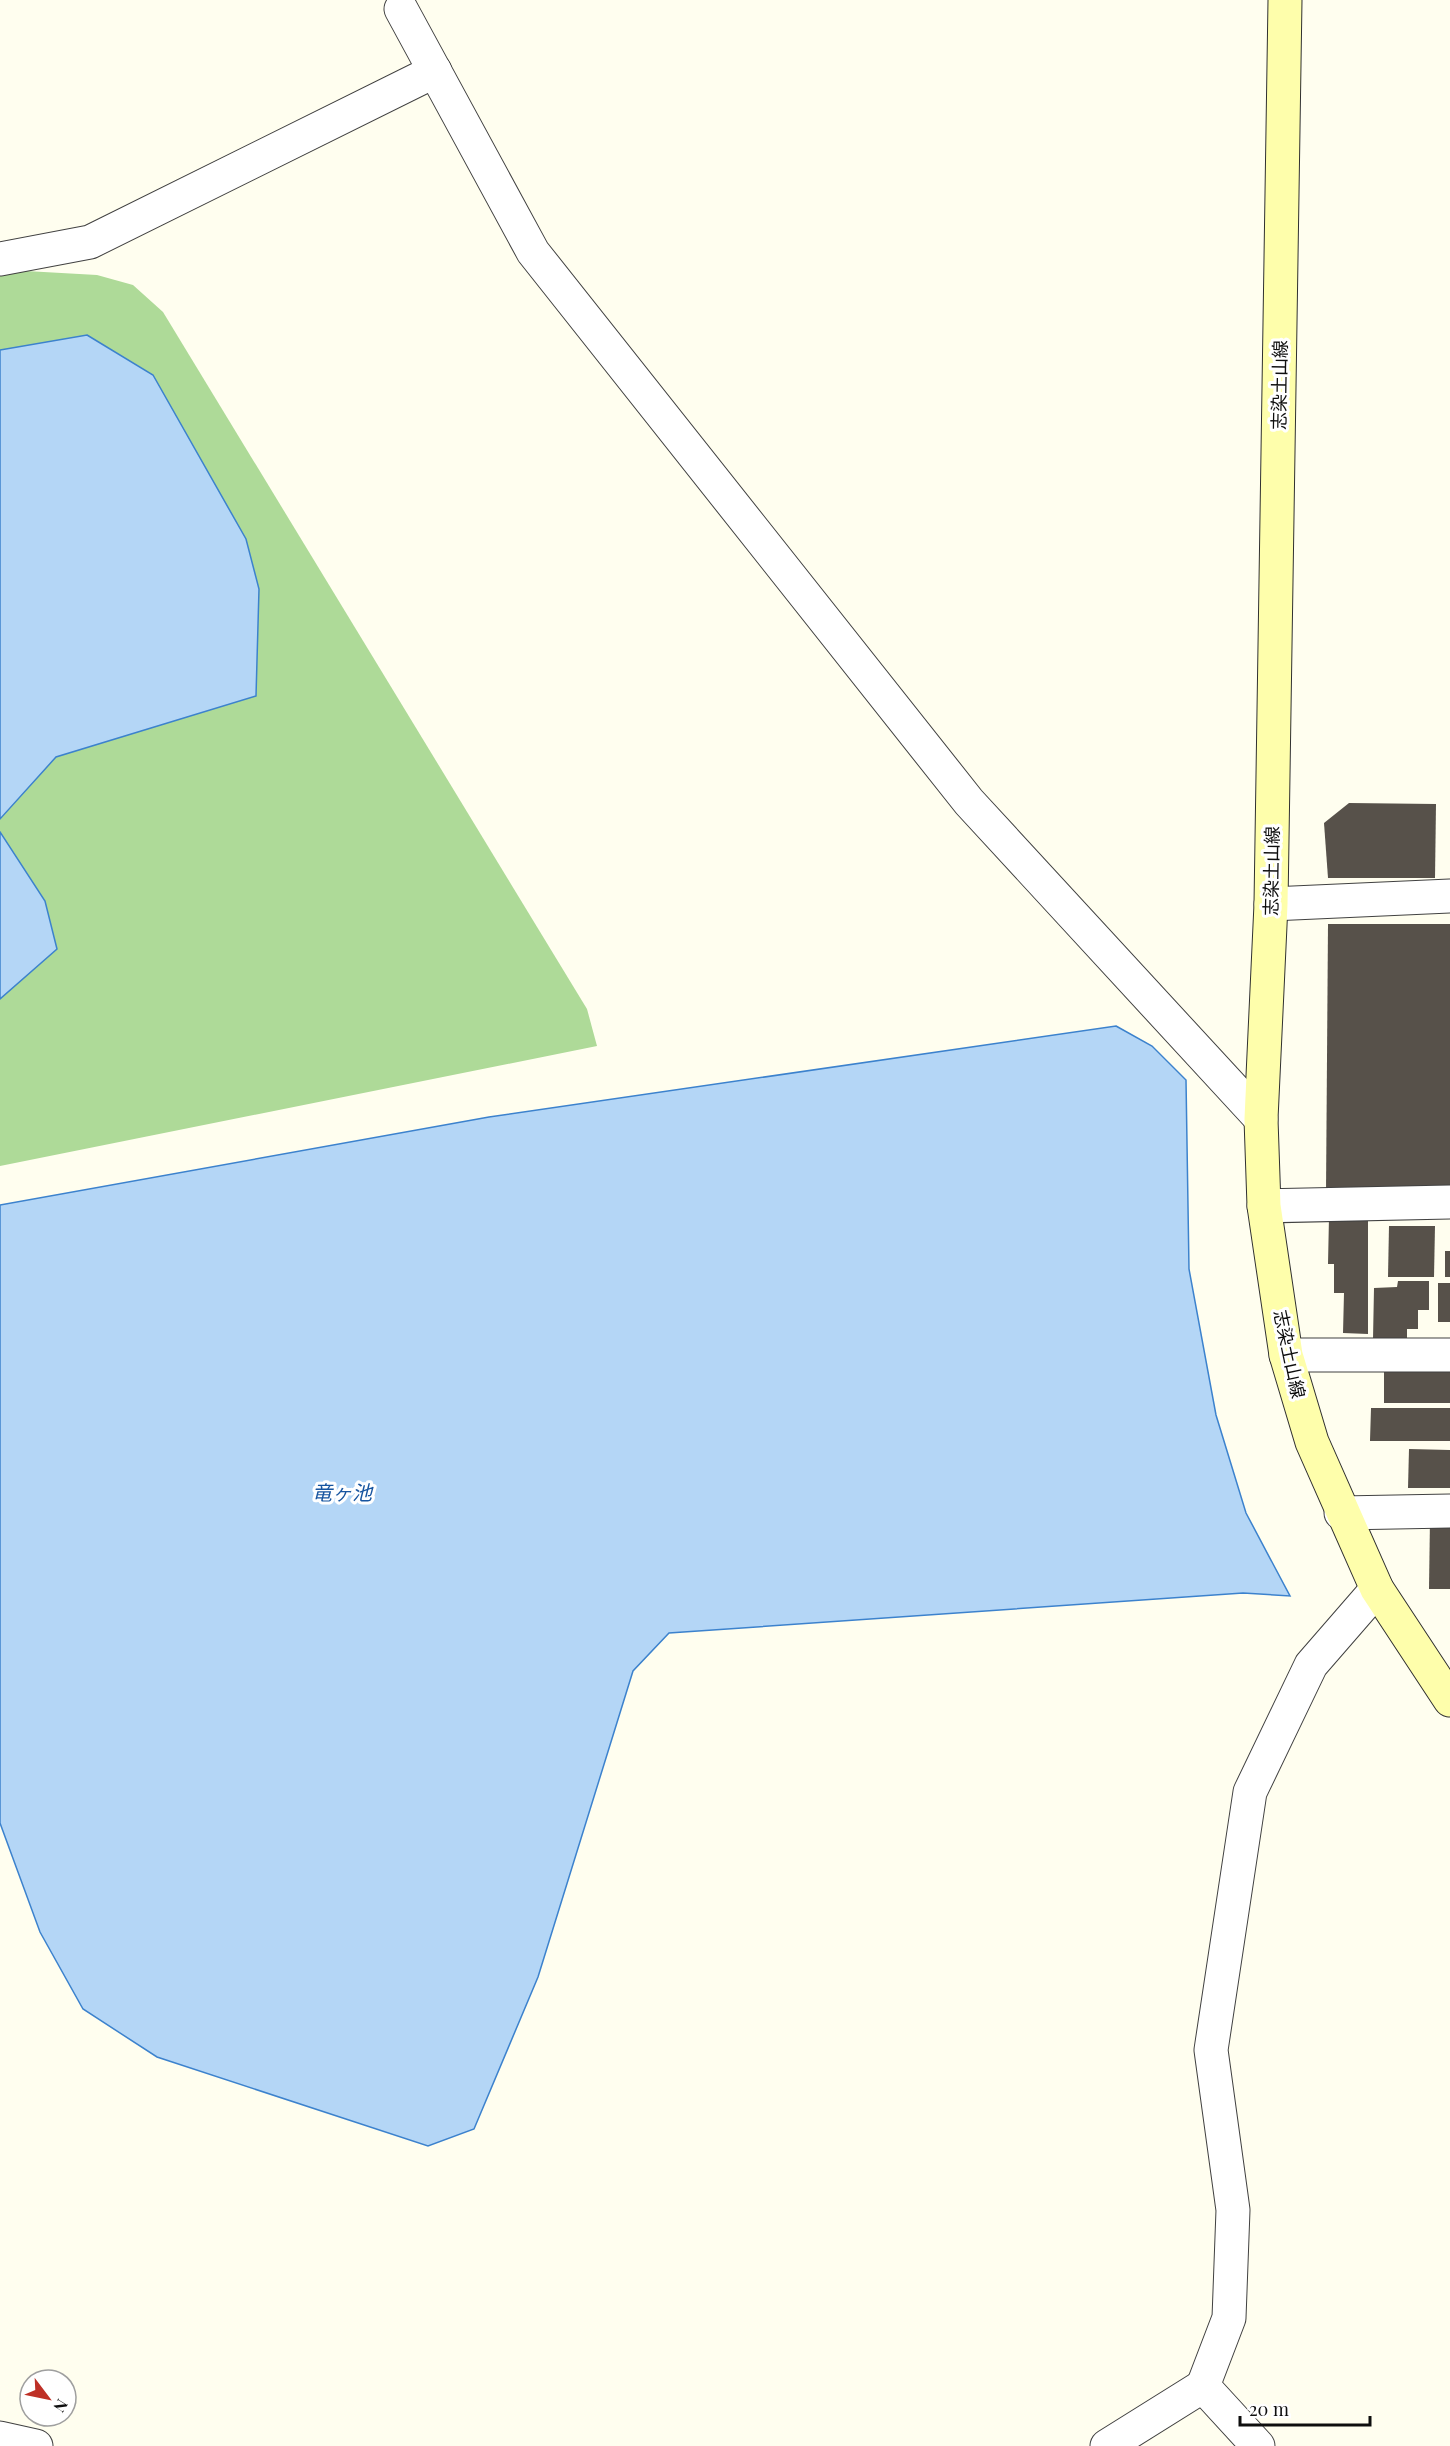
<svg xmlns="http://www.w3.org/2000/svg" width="1450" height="2446" viewBox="0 0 1450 2446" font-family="'Playfair Display','Noto Sans JP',serif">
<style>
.forest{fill:#aeda98}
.water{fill:#b4d6f6;stroke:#3c82cd;stroke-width:1.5}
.building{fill:#57514a}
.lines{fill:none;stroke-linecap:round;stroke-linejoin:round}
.street-casing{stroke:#414141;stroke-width:35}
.secondary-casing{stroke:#303030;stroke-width:35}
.street{stroke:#fff;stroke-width:33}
.secondary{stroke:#fefeab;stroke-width:33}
.labels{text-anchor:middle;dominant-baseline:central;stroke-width:6;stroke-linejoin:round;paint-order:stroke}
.street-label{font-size:18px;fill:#0e0e0e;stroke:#fff}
.water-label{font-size:20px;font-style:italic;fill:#1755a0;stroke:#fff}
</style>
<rect width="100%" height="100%" fill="#fffeef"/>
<path class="forest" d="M 8,270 L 97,275 L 133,285 L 163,312 L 587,1009 L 597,1046 L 0,1166 L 0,272 Z"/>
<g class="water">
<path d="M 87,335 L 153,375 L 246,539 L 259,589 L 256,696 L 56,757 L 0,819 L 0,350 Z"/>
<path d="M 0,832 L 45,901 L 57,949 L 0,999 Z"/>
<path d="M 1116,1026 L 1152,1046 L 1186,1080 L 1189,1269 L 1216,1415 L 1246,1513 L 1290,1596 L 1243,1593 L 669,1633 L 633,1671 L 538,1977 L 474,2129 L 428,2146 L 157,2057 L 83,2009 L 40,1932 L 0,1823 L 0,1205 L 489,1117 Z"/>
</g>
<g class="building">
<path d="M 1349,803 L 1436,804 L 1435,878 L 1328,878 L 1324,823 Z"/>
<path d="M 1328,924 L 1450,924 L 1450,1192 L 1326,1192 Z"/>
<path d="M 1329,1217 L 1368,1217 L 1368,1334 L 1343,1333 L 1344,1293 L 1334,1293 L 1334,1264 L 1328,1264 Z"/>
<path d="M 1389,1226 L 1435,1226 L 1434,1277 L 1388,1277 Z"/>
<rect x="1445" y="1251" width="5" height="26"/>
<path d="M 1398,1281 L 1429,1281 L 1429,1310 L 1418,1310 L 1418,1329 L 1407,1329 L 1407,1340 L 1373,1339 L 1374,1288 L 1397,1287 Z"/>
<rect x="1438" y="1283" width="12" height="39"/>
<rect x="1384" y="1370" width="66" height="33"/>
<path d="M 1371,1408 L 1450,1408 L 1450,1441 L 1370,1441 Z"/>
<path d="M 1409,1449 L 1450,1450 L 1450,1488 L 1408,1488 Z"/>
<path d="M 1430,1519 L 1450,1519 L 1450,1589 L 1429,1589 Z"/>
</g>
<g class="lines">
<defs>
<g id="street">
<path d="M 401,9 L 533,252 L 969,802 L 1261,1119"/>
<path d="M 0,259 L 90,242 L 435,71"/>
<path d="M 1271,904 L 1450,896"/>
<path d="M 1264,1206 L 1450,1202"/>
<path d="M 1286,1355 L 1450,1355"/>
<path d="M 1341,1513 L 1450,1511"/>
<path d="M 0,2438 L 36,2446"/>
<path d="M 1107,2446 L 1203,2386"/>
<path d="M 1258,2446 L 1203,2386 L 1229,2318 L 1233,2210 L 1211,2050 L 1250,1792 L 1311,1665 L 1377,1589"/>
</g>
<path id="secondary" d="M 1285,0 L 1271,904 L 1261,1119 L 1264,1206 L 1286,1355 L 1312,1442 L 1377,1589 L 1450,1700"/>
</defs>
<use href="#street" class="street-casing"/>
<use href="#secondary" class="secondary-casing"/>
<use href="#street" class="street"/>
<use href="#secondary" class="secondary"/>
</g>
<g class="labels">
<g class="street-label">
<text transform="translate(1279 385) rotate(-89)">志染土山線</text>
<text transform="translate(1271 871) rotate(-89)">志染土山線</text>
<text transform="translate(1290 1354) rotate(78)">志染土山線</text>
</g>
<g class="water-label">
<text x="342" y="1491">竜ヶ池</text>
</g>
</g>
<g transform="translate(48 2398) rotate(122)"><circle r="28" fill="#ffffff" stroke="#9f9f9f" stroke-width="1.5"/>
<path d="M0-4.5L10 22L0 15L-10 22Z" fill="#be3026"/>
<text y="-9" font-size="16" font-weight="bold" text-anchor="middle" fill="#0e0e0e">N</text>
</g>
<path d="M1240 2416v9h130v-9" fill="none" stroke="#0e0e0e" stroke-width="3"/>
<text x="1249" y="2416" font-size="18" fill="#0e0e0e" stroke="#ffffff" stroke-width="4.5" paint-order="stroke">20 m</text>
</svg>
